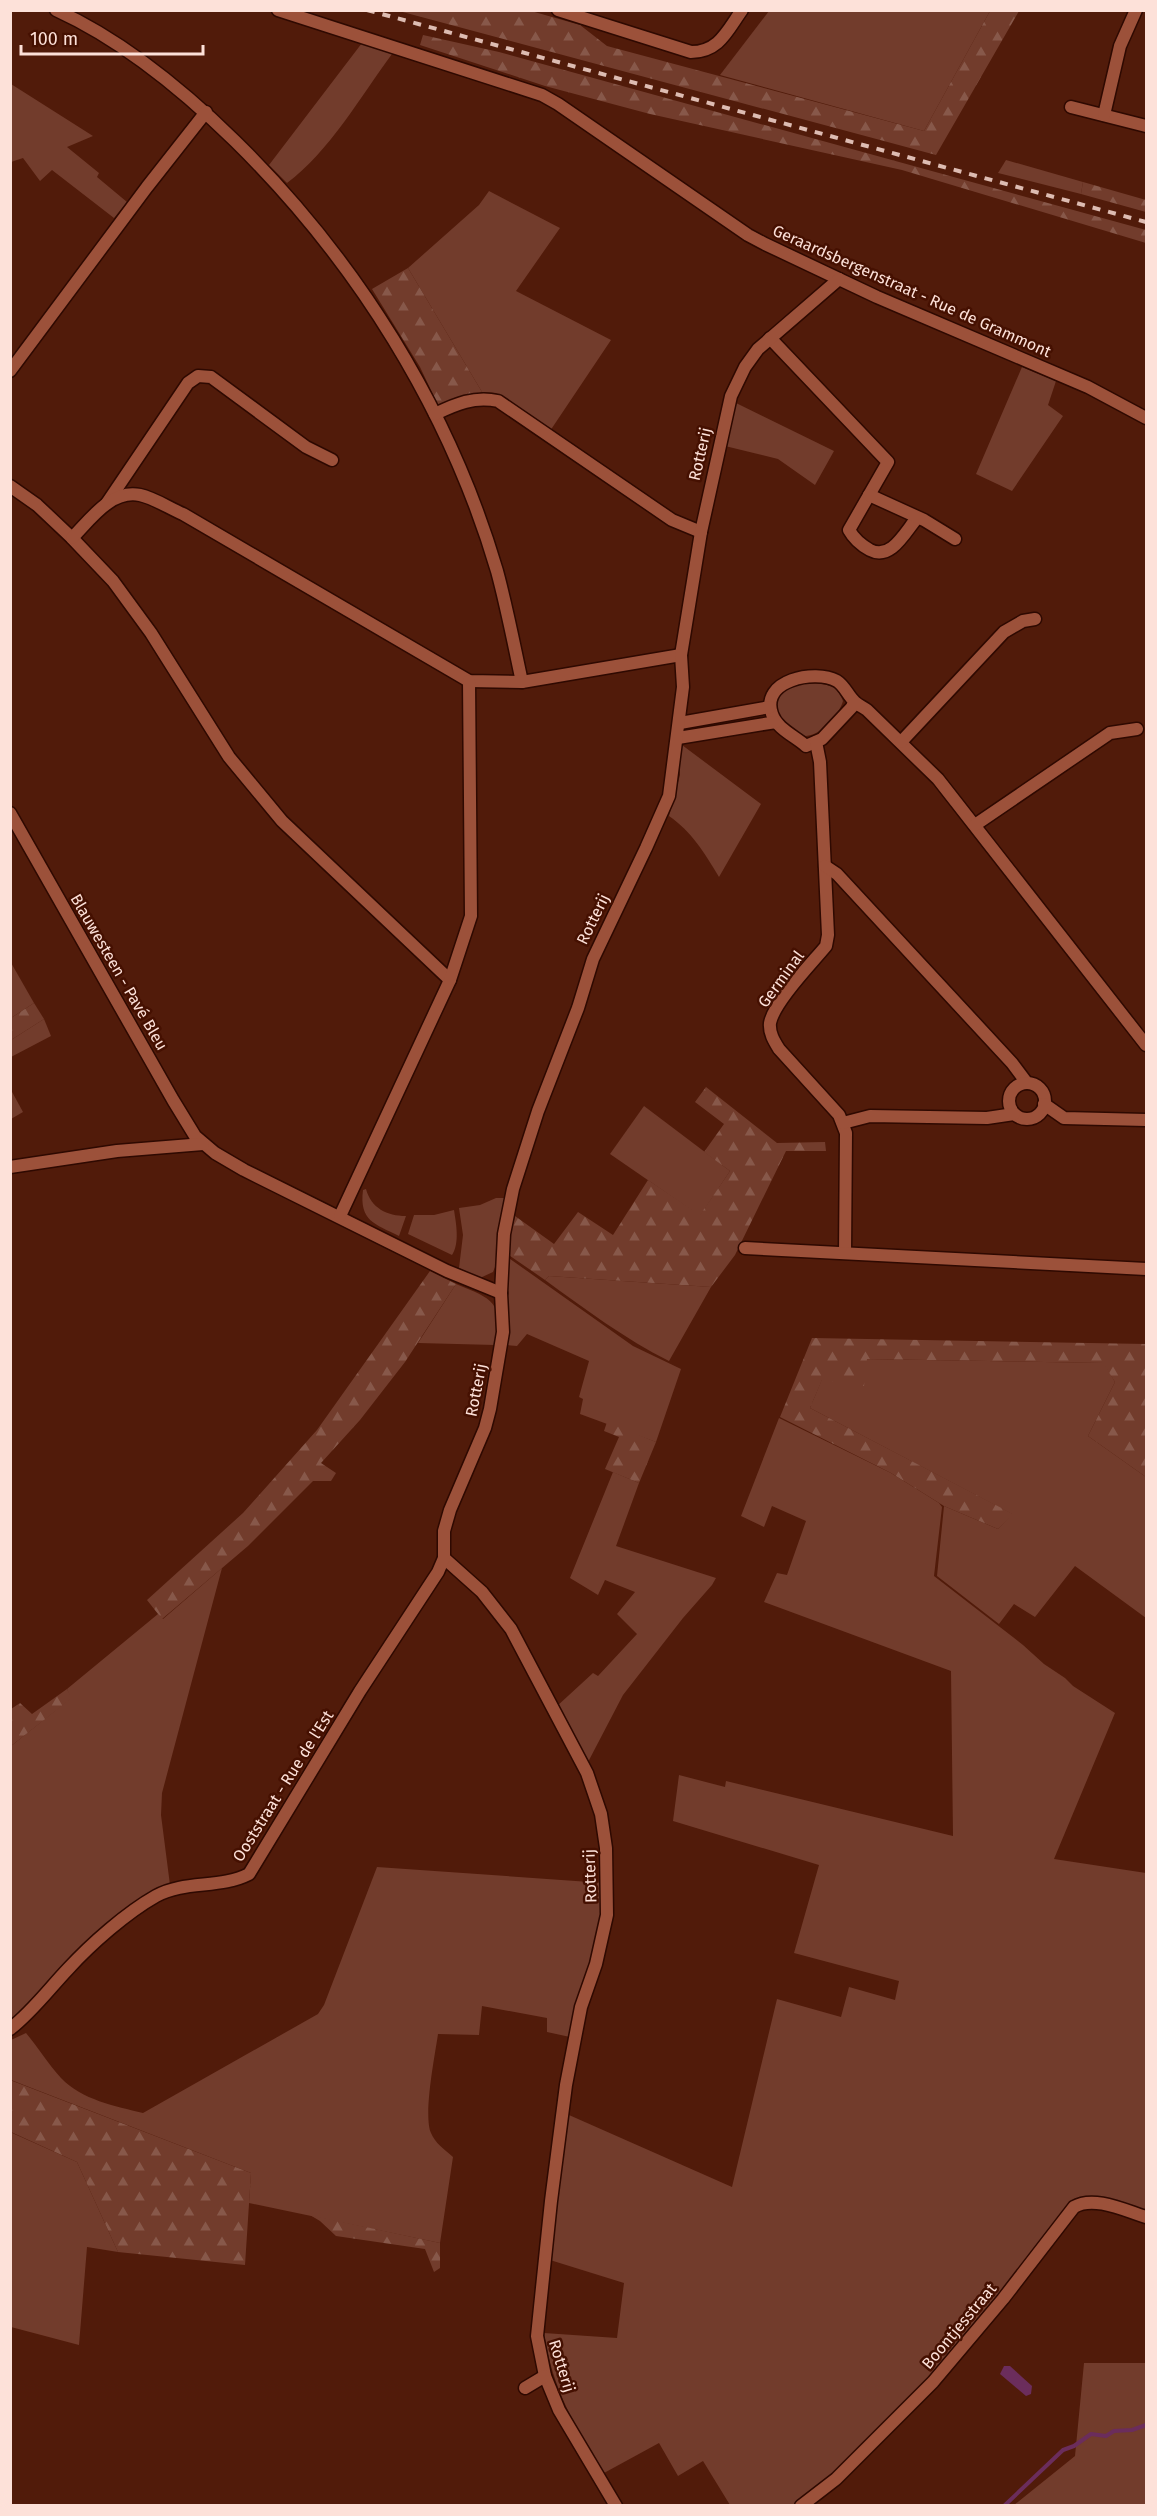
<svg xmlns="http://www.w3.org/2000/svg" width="1157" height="2516" viewBox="0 0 1157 2516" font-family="'Fira Sans',sans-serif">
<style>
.green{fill:#723c2c}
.forest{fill:url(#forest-firs)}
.water{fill:#6b2d5c}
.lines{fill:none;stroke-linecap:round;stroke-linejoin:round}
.stream{stroke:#6b2d5c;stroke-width:4}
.minor-casing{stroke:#2e0901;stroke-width:15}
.minor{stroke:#9c513a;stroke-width:12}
.rail{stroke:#ddbcb2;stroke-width:4;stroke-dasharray:8 8;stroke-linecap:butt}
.labels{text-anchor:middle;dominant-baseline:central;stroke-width:5;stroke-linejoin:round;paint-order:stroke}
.street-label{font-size:16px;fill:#fde1d9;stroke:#451001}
</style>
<defs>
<pattern id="forest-firs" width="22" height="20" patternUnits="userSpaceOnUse" patternTransform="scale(1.5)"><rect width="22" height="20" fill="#723c2c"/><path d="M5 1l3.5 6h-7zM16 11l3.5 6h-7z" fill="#87584a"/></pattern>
</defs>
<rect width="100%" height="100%" fill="#511b0a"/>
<g class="green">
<path d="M 769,11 L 990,11 L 924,131 L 720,75 Z"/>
<path d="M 362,43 L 392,54 C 361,96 329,152 287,183 L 269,165 Z"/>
<path d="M 11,84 L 93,136 L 67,147 L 99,173 L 97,177 L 127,202 L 114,218 L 52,170 L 40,181 L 23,158 L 11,162 Z"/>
<path d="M 1006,160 L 1083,182 L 1081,194 L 998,173 Z"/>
<path d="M 489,191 L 560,228 L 516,291 L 611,340 L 550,431 L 496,393 L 482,392 L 408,268 L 479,205 Z"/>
<path d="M 1022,367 L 1056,381 L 1048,405 L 1063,416 L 1012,491 L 976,474 Z"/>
<path d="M 736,403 L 834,451 L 815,485 L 778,459 L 725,446 Z"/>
<path d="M 810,683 C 826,684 837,684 843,701 C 839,715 822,735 806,736 C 799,735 795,730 790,726 C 761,703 781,684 810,683 Z"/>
<path d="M 682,745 L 761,804 L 719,877 C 704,852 692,832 669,816 L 680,775 L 679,753 Z"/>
<path d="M 10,961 L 34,1003 L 11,1018 L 10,1018 Z"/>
<path d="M 44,1019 L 51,1036 L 11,1057 L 11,1040 Z"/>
<path d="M 11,1090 L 23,1112 L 11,1119 L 10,1119 Z"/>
<path d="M 644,1106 L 730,1171 L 700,1216 L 610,1154 Z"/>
<path d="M 366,1189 C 371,1208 387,1216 406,1216 L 399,1236 C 375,1224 359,1221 363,1190 Z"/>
<path d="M 496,1198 L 505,1198 L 497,1262 L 493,1272 L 480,1278 L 459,1268 L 463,1235 L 459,1208 L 480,1205 Z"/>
<path d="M 454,1210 C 456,1223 460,1243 452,1255 L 408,1234 L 414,1215 L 434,1215 Z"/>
<path d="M 506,1256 L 633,1346 L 681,1369 L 656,1442 L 580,1414 L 583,1399 L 579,1397 L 589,1361 L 527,1334 L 517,1346 L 506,1345 Z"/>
<path d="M 549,1276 L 711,1287 L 669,1361 C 625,1339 585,1309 545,1280 Z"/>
<path d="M 456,1284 C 493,1299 504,1302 495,1345 L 418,1343 Z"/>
<path d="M 866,1359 L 1104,1363 L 1115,1382 L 1088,1436 L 1146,1477 L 1146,1618 L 1075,1566 L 1035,1617 L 1014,1604 L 999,1624 L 937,1576 L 944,1506 L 998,1529 L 1012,1514 L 810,1408 L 822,1379 Z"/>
<path d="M 779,1418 L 891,1473 L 939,1503 L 942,1507 L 934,1576 L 1023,1645 L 1044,1664 L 1065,1678 L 1073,1686 L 1115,1713 L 1054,1859 L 1146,1873 L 1146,2213 L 1082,2200 L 926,2385 L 834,2478 L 796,2505 L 730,2505 L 703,2461 L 678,2476 L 659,2443 L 604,2473 C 574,2424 553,2391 544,2333 L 617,2338 L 624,2283 L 550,2260 L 569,2115 L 732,2187 L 777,1999 L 841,2017 L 849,1987 L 895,2000 L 899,1981 L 794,1953 L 819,1865 L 673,1821 L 679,1775 L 725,1787 L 726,1781 L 953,1836 L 951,1671 L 764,1602 L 777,1573 L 787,1575 L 806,1521 L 772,1506 L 764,1527 L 741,1516 Z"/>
<path d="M 613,1472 L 639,1483 L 616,1546 L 716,1578 L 712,1585 L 683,1618 L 623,1695 L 587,1764 L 556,1707 L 593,1673 L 598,1676 L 637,1634 L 617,1614 L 635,1592 L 605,1580 L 598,1595 L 570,1578 Z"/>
<path d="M 222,1568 L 162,1793 L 161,1815 L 170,1885 L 11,2021 L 11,1746 L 71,1698 L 67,1689 L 158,1614 L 163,1619 Z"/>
<path d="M 377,1867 L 604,1883 L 602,1928 L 570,2037 L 547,2032 L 547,2018 L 482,2006 L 479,2035 L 438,2034 C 435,2055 423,2115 431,2133 C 435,2143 444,2149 453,2157 L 440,2243 L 249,2203 L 251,2173 L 11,2080 L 11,2040 L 26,2033 C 38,2047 48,2064 61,2078 C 82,2100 115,2106 143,2113 L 318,2014 L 324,2005 Z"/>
<path d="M 10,2132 L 77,2162 L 118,2252 L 87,2247 L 79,2345 L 11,2327 Z"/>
<path d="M 1084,2363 L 1146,2363 L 1146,2505 L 1014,2505 L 1075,2456 Z"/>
</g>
<g class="forest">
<path d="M 399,11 L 531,11 L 580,25 L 607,46 L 924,131 L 990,11 L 1019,11 L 936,155 Z"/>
<path d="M 423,35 L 499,52 L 1146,230 L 1146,243 L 902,170 L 650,114 L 545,86 L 420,45 Z"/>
<path d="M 1083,182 L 1146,200 L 1146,212 L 1081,194 Z"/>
<path d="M 408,268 L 482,392 L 439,407 L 420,367 L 372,289 Z"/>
<path d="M 34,1003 L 44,1019 L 11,1040 L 11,1018 Z"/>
<path d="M 706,1087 L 777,1143 L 825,1142 L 826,1151 L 786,1151 L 735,1255 L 711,1287 L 549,1276 L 545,1280 L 506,1253 L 515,1216 L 554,1244 L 578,1212 L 613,1235 L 648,1180 L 700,1215 L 730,1171 L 704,1152 L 724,1124 L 695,1102 Z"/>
<path d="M 430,1271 L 456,1284 L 405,1362 L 360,1420 L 321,1463 L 336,1473 L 331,1481 L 313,1481 L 248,1546 L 162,1619 L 147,1600 L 243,1513 L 317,1430 Z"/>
<path d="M 812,1338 L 1146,1344 L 1146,1477 L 1088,1436 L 1115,1382 L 1103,1363 L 867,1359 L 864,1386 L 822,1380 L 810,1408 L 1013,1514 L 998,1529 L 944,1506 L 891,1473 L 780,1417 Z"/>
<path d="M 607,1422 L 656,1442 L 639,1483 L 605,1469 L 619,1437 L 604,1431 Z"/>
<path d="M 67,1689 L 72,1698 L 11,1746 L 11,1709 L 20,1703 L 32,1714 Z"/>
<path d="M 10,2080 L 251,2173 L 245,2265 L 118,2252 L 77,2162 L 11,2132 Z"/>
<path d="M 310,2215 L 440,2243 L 440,2268 L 434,2272 L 425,2249 L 336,2236 L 320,2221 Z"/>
</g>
<path class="water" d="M 1004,2366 L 1010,2366 L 1032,2386 L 1031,2394 L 1026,2396 L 1000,2374 Z"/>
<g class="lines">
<path class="stream" d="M 1004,2506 L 1063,2450 L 1074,2446 L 1091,2434 L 1106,2436 L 1114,2431 L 1132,2430 L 1146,2425"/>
<defs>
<g id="minor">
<path d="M 56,10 C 124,41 183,90 235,141 C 356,260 449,408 497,571 C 507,608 514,645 522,682"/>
<path d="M 278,10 L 542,95 L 558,104 L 748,235 L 765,244 L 877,297 L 1088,387 L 1146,418"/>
<path d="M 558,10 L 691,52 C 719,52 727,31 742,10"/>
<path d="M 1071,107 L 1146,126"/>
<path d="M 1104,115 L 1120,46 L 1136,10"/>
<path d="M 770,338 L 888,462 L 849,530 C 854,539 861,545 870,550 C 891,561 905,532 917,518"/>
<path d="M 10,371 L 147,187 L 206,112"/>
<path d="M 435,414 C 456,404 474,396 498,401 L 672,520 L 701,532"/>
<path d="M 10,486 L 37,505 L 72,538 L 113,581 L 151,633 L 229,757 L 282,821 L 450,980"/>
<path d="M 869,495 L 924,520 L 955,539"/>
<path d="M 107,503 L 188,383 L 198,376 L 211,377 L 306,447 L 332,460"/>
<path d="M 72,538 C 90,520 111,489 140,495 C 154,498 169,508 183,514 L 469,681 L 522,682 L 681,655"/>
<path d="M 854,702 L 852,707 L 822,739 L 806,746 C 795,736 777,729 772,714 C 760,680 815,669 837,681 C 845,686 848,696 855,702 C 858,705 863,707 867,710 L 938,779 L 1146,1045"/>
<path d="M 680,723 L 770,707"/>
<path d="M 678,738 L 776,722"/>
<path d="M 816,742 L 820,762 L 828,935 L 826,946 C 812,963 774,1002 770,1023 C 769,1033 774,1041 779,1049 L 839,1115 L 846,1133 L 845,1252"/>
<path d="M 901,742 L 1004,632 L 1023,621 L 1035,619"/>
<path d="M 10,813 L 173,1100 L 195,1136 L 215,1153 L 244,1170 L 447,1271 L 501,1293"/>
<path d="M 975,825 L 1110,733 L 1137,729"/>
<path d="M 825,866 L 837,874 L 1012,1063 L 1027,1083"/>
<circle cx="1027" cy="1101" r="18"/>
<path d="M 1044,1104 L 1064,1118 L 1146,1120"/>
<path d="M 843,1123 L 870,1116 L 987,1118 L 1014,1114"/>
<path d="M 10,1167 L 117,1151 L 203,1144"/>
<path d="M 340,1216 L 450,980 L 471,916 L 469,681"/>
<path d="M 745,1248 L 1146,1269"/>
<path d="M 444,1558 L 482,1592 L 511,1629 L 587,1773 L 601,1814 L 606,1848 L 607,1915 L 596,1964 L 581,2007 L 566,2085 L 551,2201 L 537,2336 L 545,2376 L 559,2410 L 616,2506"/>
<path d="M 10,2029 C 32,2012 49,1989 68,1969 C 91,1944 126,1913 156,1896 C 185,1880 220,1889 249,1874 L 360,1691 L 438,1572 L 444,1558 L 444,1531 L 450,1510 L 485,1428 L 490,1409 L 503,1332 L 501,1293 L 504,1234 L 513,1189 L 538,1111 L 578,1008 L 593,959 L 646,848 L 669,796 L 683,687 L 681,655 L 701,532 L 731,396 L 745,367 L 758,349 L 839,279"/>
<path d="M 525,2388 L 545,2376"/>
<path d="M 801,2506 L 836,2479 L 933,2382 L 1003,2299 L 1074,2207 C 1094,2195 1126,2211 1146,2217"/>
</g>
</defs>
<use href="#minor" class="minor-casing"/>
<use href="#minor" class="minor"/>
<path class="rail" d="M 367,10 L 1146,222"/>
</g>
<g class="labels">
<g class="street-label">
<text transform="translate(912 291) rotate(24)">Geraardsbergenstraat - Rue de Grammont</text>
<text transform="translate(700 454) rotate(-77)">Rotterij</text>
<text transform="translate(593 919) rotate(-64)">Rotterij</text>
<text transform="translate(119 972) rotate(60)">Blauwesteen - Pavé Bleu</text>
<text transform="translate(781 979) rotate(-54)">Germinal</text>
<text transform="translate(476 1390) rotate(-79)">Rotterij</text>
<text transform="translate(283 1786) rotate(-58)">Ooststraat - Rue de l'Est</text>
<text transform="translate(590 1876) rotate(-92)">Rotterij</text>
<text transform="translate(959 2326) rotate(-50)">Boontjesstraat</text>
<text transform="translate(562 2366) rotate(73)">Rotterij</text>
</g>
</g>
<rect width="1157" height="2516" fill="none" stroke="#fde1d9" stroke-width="24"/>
<path d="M21 45v9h182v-9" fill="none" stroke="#fde1d9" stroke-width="3"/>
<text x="30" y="45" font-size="18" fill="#fde1d9" stroke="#451001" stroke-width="4.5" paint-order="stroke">100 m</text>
</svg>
